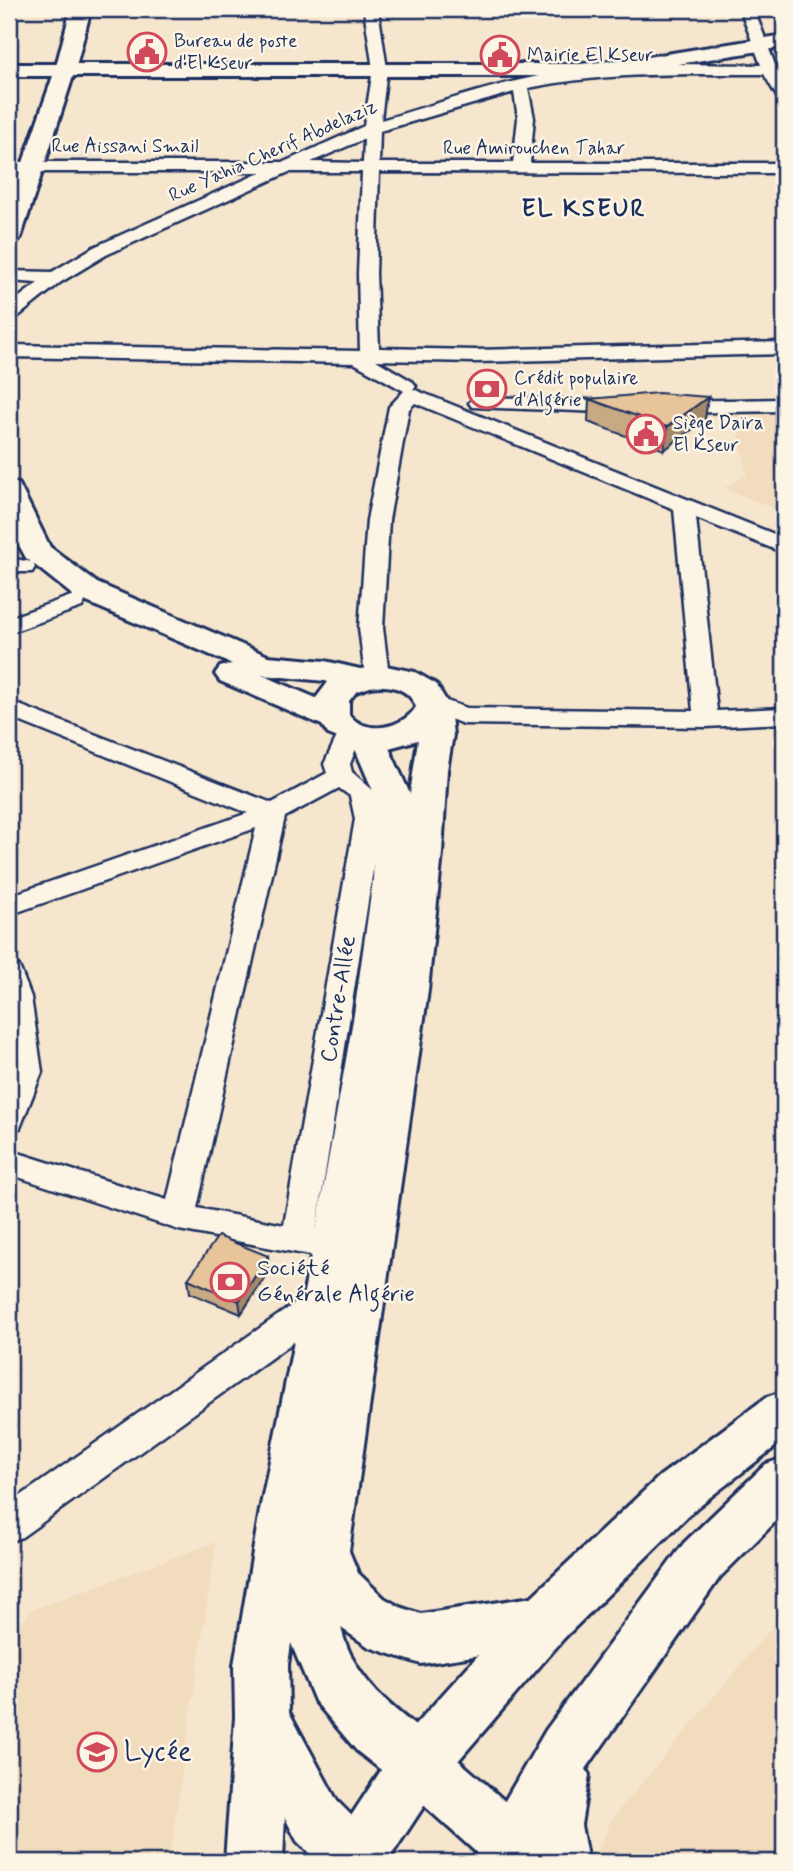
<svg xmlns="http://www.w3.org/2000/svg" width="793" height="1871" viewBox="0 0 793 1871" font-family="Mynerve,sans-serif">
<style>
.built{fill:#f2dcbe}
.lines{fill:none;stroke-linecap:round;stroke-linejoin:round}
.street-casing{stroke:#1b2f5e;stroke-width:5}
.secondary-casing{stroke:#1b2f5e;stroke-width:6}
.primary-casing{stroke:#1b2f5e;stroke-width:6}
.street{fill:#fcf5e5;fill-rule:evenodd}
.secondary{fill:#fcf5e5;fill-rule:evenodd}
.primary{fill:#fcf5e5;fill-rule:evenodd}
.wall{fill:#c7a984;stroke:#1b2f5e;stroke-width:2}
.shaded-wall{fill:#a2896b;stroke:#1b2f5e;stroke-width:2}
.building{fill:#e7c499;stroke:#1b2f5e;stroke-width:2}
.labels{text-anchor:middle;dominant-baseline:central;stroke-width:5;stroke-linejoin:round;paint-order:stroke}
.far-poi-label{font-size:19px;fill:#1b2f5e;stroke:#fcf5e5;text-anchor:start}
.far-street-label{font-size:19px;fill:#1b2f5e;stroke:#fcf5e5}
.street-label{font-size:23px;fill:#1b2f5e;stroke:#fcf5e5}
.poi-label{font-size:23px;fill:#1b2f5e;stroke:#fcf5e5;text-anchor:start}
.far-district-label{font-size:24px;font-weight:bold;letter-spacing:2px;fill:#1b2f5e;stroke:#fcf5e5}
.near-poi-label{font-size:28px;fill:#1b2f5e;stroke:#fcf5e5;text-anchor:start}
</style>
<rect width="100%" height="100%" fill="#f6e6ce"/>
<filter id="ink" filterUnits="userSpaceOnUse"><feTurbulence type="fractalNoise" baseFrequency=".0143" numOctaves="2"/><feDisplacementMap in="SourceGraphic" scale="14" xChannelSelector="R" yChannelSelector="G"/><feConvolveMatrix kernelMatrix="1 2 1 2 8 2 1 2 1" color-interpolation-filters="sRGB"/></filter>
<g filter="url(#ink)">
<g class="built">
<path d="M 784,411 L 784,513 L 724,488 L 747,475 L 734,412 Z"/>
<path d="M 216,1542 L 169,1862 L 9,1862 L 9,1642 L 31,1610 Z"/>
<path d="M 784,1613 L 784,1862 L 594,1862 L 611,1820 Z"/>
</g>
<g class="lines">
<defs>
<g id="street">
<path d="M 364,9 L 378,9 L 387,69 L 381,120 C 444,102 508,79 573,70 C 634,61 699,65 761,65 L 740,9 L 754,9 L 775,65 L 784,65 L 784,73 L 779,73 L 784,83 L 784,102 L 779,100 L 764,74 C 685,74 606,72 528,88 L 534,118 L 530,163 L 784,163 L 784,173 L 379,172 L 376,274 L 379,348 L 475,350 L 784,342 L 784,354 L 475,362 L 376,360 L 413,382 L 416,386 L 413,389 L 784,538 L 784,553 L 696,518 L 717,711 L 784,708 L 784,723 L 706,727 L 463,724 L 423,708 L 420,703 L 423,698 L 432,696 L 467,708 L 693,711 L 674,509 L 415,403 L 409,409 L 389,520 L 383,628 L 389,676 L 386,681 L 377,683 L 368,681 L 365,676 L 359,628 L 367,520 L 389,407 L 404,391 L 354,363 L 9,357 L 9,345 L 360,351 L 358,274 L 362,172 L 289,172 L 106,255 L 61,282 L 16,318 L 9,320 L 9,305 L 38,283 L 9,281 L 9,271 L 52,272 L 94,247 L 262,172 L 9,172 L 9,162 L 284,162 L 364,126 L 373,69 ZM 514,92 L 518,118 L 513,163 L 379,163 L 380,131 ZM 364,139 L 363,163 L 311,162 Z"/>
<path d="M 479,397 L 627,401 L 634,403 L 637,407 L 634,411 L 627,413 L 472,407 L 469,403 L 472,399 Z"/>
<path d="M 784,399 L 784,411 L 668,413 L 661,411 L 658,407 L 661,403 L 668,401 Z"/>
<path d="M 9,558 L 32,562 L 35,567 L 32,572 L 9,572 Z"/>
<path d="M 74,595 L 82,597 L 85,602 L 82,607 L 9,633 L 9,618 Z"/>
<path d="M 9,701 L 272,803 L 327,773 L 324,764 L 341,728 L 350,725 L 359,728 L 362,733 L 350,764 L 352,772 L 375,792 L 381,819 L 316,1231 L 347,1238 L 351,1247 L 347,1256 L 335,1260 L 179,1230 L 9,1174 L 9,1150 L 167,1200 L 256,828 L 9,915 L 9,896 L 248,813 L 9,717 ZM 339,788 L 350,796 L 355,819 L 284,1225 L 197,1208 L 285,817 Z"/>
<path d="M 9,963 L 19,966 L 31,997 L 42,1072 L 20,1128 L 9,1132 L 9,1080 L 12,1072 L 9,1046 Z"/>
<path d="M 326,1286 L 338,1290 L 343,1300 L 338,1310 L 22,1537 L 9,1542 L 9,1504 L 314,1290 Z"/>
</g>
<g id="secondary">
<path d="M 71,9 L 91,9 L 75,70 L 21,237 L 17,242 L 9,244 L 9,203 L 55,70 Z"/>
<path d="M 9,481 L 19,484 L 50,547 L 97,583 L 268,656 L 325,661 L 360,669 L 386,666 L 415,672 L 436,684 L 450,707 L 453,735 L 447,770 L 442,853 L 428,990 L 349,1551 L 358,1573 L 384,1598 L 400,1607 L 421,1614 L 545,1595 L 564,1602 L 571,1620 L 564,1638 L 545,1645 L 421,1664 L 369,1647 L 341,1628 C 356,1689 405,1716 450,1753 C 484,1782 517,1812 550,1842 L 559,1862 L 487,1862 L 409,1792 L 357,1751 L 315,1701 L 291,1643 L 288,1665 L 289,1712 L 337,1801 L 378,1842 L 387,1862 L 318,1862 L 297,1841 L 243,1736 L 235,1717 L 234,1665 L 260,1510 L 313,1247 L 354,1014 L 373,880 L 376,798 L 353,744 L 328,734 L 322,725 L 220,681 L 215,674 L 220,667 L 232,664 L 75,597 L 26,558 L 9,527 ZM 262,675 L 325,681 L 328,682 L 316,698 ZM 370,687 C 389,684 409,688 416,707 C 403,728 367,736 349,715 L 349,701 L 356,692 ZM 418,740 L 410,794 L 389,748 Z"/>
</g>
<g id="primary">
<path d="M 784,35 L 784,47 L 641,70 L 580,76 L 9,76 L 9,64 L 580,64 L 641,58 Z"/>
<path d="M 784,1391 L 784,1440 L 696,1508 L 564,1638 L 439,1783 L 387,1862 L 325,1862 L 334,1842 L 399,1743 L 526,1602 L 660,1476 L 767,1397 Z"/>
<path d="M 784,1458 L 784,1513 L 720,1577 L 586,1769 L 589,1775 L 581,1825 L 588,1862 L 472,1862 L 481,1842 L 546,1730 L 684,1543 L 766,1464 Z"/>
<path d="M 262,1690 L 281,1698 L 289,1717 L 283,1862 L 225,1862 L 235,1717 L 243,1698 Z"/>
</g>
</defs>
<use href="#street" class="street-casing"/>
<use href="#secondary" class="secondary-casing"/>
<use href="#primary" class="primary-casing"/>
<use href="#street" class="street"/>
<use href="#secondary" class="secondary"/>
<use href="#primary" class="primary"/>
</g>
<g class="wall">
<path d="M 589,399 L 705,420 L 664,450 L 588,422 Z"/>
<path d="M 270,1270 L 241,1314 L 190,1293 L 188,1279 Z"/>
</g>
<g class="shaded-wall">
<path d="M 708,397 L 705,420 L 664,450 L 667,427 Z"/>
<path d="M 268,1256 L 270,1270 L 241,1314 L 239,1301 Z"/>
</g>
<g class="building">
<path d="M 658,393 L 708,397 L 667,427 L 589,399 Z"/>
<path d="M 218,1236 L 268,1256 L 239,1301 L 188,1279 Z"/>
</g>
</g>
<defs>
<symbol id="civic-ring" viewBox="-11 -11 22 22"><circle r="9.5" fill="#fcf5e5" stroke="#d1495b" stroke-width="1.5"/><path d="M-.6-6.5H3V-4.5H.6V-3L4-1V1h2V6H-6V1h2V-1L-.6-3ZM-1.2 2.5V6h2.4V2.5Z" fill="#d1495b"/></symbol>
<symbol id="bank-ring" viewBox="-11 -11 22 22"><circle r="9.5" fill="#fcf5e5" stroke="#d1495b" stroke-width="1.5"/><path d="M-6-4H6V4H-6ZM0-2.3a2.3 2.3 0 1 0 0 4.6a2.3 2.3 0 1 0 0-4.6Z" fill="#d1495b"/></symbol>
<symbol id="school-ring" viewBox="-11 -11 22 22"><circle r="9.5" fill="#fcf5e5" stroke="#d1495b" stroke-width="1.5"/><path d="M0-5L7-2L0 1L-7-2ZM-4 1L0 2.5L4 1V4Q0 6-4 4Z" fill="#d1495b"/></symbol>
</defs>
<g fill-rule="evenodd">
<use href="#civic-ring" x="125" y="30" width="44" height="44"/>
<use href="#civic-ring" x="478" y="33" width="44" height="44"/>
<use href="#bank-ring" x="465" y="367" width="44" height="44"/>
<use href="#civic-ring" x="624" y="412" width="44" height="44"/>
<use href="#bank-ring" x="208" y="1260" width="44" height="44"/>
<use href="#school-ring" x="75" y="1730" width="44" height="44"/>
</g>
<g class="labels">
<g class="far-poi-label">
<text x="174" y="41">Bureau de poste<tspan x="174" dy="22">d'El Kseur</tspan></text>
<text x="527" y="55">Mairie El Kseur</text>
<text x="514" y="378">Crédit populaire<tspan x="514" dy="22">d'Algérie</tspan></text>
<text x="673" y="423">Siège Daïra<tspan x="673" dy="22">El Kseur</tspan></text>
</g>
<g class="far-street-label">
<text x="125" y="146">Rue Aissani Smail</text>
<text x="534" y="148">Rue Amirouchen Tahar</text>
<text transform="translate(273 151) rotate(-24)">Rue Yahia Cherif Abdelaziz</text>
</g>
<g class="street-label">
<text transform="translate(339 999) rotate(-81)">Contre-Allée</text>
</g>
<g class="poi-label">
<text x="257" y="1269">Société<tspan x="257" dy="26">Générale Algérie</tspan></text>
</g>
<g class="far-district-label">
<text x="584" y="209">EL KSEUR</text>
</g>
<g class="near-poi-label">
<text x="124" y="1752">Lycée</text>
</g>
</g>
<rect width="793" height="1871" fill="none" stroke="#fcf5e5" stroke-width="35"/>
<rect x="18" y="18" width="758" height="1836" fill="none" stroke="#1b2f5e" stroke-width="2.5" filter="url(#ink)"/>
</svg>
